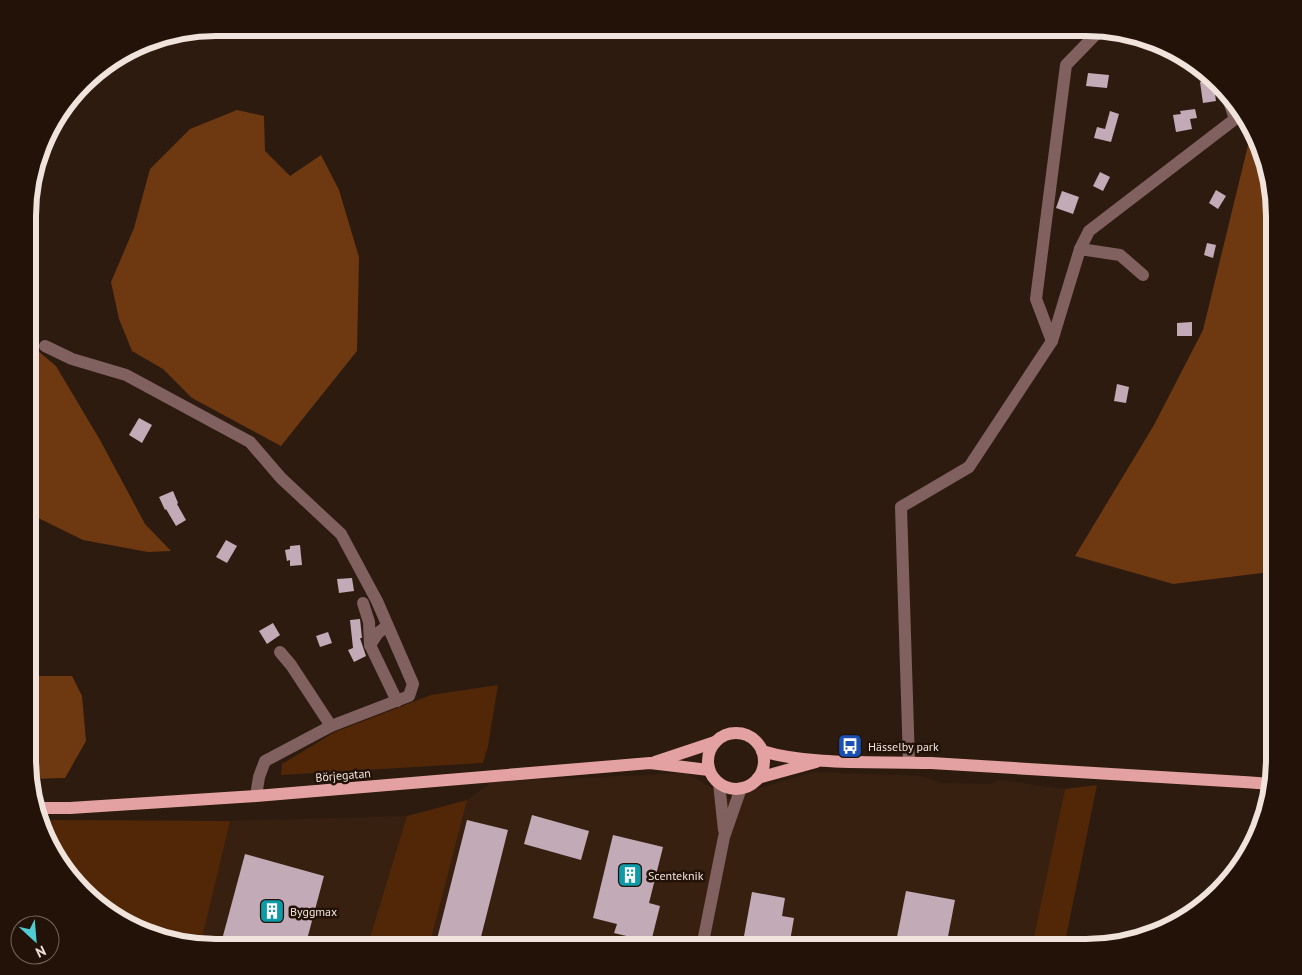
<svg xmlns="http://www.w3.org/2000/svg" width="1302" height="975" viewBox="0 0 1302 975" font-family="'PT Sans',sans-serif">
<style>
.built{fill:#382011}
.green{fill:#522708}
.forest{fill:#6e3811}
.building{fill:#c3aab7}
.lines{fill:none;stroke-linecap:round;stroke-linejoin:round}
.minor{stroke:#816160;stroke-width:12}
.major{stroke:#e3a2a1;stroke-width:12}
.labels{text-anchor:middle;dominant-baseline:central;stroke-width:5;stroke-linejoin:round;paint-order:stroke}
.poi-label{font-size:12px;fill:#f0e3dc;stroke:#231208;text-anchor:start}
.street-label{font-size:12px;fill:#f0e3dc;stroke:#231208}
.rim{fill:none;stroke:#f0e3dc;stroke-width:6}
</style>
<rect width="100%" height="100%" fill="#2d1b10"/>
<g class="built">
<path d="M 812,772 L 922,776 L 941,783 L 990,784 L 999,780 L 1065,789 L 1033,947 L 429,947 L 467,800 L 492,782 L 687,773 L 728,798 Z"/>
<path d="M 407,816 L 367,947 L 205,947 L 145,933 L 92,901 L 64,864 L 74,820 L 230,821 Z"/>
</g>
<g class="green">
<path d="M 498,685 L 488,746 L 483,763 L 281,775 L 282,764 L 335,732 L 431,695 Z"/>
<path d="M 1097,785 L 1064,947 L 1032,947 L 1065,789 Z"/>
<path d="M 467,800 L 429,947 L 367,947 L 407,816 Z"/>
<path d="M 41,820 L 230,821 L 200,946 L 145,933 L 92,901 L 47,842 Z"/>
</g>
<g class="forest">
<path d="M 237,110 L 264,116 L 265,151 L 290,176 L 321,155 L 339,190 L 359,257 L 357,351 L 281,446 L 192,398 L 163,369 L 132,351 L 119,319 L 111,282 L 134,228 L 150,169 L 190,129 Z"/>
<path d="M 1252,129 L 1255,133 L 1274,216 L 1274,560 L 1262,573 L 1173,584 L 1075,556 L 1154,425 L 1203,330 Z"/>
<path d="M 32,346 L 56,366 L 100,440 L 145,524 L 171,551 L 148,552 L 83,540 L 28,513 L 29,351 Z"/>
<path d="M 28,676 L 72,676 L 82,696 L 86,741 L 65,778 L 30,779 L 28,771 Z"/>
</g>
<g class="building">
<path d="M 1088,73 L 1109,75 L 1107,88 L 1086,86 Z"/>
<path d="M 1213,80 L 1216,101 L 1203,103 L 1200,82 Z"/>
<path d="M 1195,109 L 1197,118 L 1190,119 L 1192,129 L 1176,132 L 1173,115 L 1181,114 L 1180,111 Z"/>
<path d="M 1110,111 L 1119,114 L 1111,142 L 1094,138 L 1097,127 L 1105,129 Z"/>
<path d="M 1100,172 L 1110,177 L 1103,191 L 1093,186 Z"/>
<path d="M 1216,190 L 1226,196 L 1218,209 L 1209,203 Z"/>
<path d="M 1062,191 L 1079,197 L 1073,214 L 1056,208 Z"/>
<path d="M 1207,243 L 1216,245 L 1213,258 L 1204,255 Z"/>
<path d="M 1192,322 L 1192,336 L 1177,336 L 1177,323 Z"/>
<path d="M 1117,384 L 1129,387 L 1126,403 L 1114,401 Z"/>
<path d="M 139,418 L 152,425 L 142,443 L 129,435 Z"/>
<path d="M 173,491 L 178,503 L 177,504 L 186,520 L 176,526 L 166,509 L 165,510 L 159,497 Z"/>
<path d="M 226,540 L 237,546 L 227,563 L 216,557 Z"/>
<path d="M 300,545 L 302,565 L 290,566 L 290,560 L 287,561 L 285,550 L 290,549 L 290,546 Z"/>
<path d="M 352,578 L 354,591 L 339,593 L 337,579 Z"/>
<path d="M 360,619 L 362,638 L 360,638 L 366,656 L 354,662 L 348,650 L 353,648 L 350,620 Z"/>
<path d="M 273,623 L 280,635 L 267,644 L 259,631 Z"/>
<path d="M 328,632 L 332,643 L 320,647 L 316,636 Z"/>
<path d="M 532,815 L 589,831 L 581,860 L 524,844 Z"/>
<path d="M 467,820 L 508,830 L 481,937 L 506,943 L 505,947 L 435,947 Z"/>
<path d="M 613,835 L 663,847 L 649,903 L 660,906 L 651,942 L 614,933 L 617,924 L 593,918 Z"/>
<path d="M 245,854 L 324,876 L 305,947 L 220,947 Z"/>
<path d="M 906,891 L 955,900 L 946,947 L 895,947 Z"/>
<path d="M 752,892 L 785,898 L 782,916 L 794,918 L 789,947 L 742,947 Z"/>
</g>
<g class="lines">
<g class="minor">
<path d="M 1228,98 L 1235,119"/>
<path d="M 1080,249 L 1089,231 L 1235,119 L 1239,112"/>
<path d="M 1052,341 L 1080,249 L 1120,255 L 1143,275"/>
<path d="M 45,346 L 72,359 L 126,375 L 250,442 L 281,478 L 341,534 L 377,601 L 413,684 L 409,696 L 331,726 L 265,761 L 259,777 L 256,796"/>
<path d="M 363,603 L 369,622 L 370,645"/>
<path d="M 387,626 L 378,633 L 370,645 L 397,701"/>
<path d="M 280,652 L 291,665 L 331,726"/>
<path d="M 909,762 L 901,507 L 969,467 L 1052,341 L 1036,299 L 1066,65 L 1101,29"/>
<path d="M 719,783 L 724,830"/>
<path d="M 702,947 L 724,837 L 741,788"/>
</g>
<g class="major">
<circle cx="736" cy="761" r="28"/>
<path d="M 762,751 C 811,766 879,761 931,763 C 1045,769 1158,776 1271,784"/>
<path d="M 655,762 L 715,742"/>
<path d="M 758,778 L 816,762"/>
<path d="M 38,808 L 70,808 L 256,796 L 650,763 L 709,770"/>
</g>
</g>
<defs>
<symbol id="bus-square" viewBox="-11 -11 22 22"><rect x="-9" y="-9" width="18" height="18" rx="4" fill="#1a4fb4" stroke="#231208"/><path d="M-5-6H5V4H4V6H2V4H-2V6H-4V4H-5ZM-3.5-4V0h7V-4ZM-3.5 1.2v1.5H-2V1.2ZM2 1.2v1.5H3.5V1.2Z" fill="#fff"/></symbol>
<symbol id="building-square" viewBox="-11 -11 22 22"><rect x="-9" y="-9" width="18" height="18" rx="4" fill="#0f9aa8" stroke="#231208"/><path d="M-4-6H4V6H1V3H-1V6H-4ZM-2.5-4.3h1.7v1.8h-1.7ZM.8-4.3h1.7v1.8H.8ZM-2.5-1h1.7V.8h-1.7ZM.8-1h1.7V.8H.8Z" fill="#fff"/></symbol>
</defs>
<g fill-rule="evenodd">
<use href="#bus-square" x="836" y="732" width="28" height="28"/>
<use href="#building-square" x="616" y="861" width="28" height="28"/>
<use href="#building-square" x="258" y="897" width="28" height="28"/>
</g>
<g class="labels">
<g class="poi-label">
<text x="868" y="746">Hässelby park</text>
<text x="648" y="875">Scenteknik</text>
<text x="290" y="911">Byggmax</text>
</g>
<g class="street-label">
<text transform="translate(343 775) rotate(-5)">Börjegatan</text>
</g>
</g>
<path d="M0 0H1302V975H0ZM216 36H1086A180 180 0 0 1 1266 216V759A180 180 0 0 1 1086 939H216A180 180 0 0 1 36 759V216A180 180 0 0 1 216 36Z" fill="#231208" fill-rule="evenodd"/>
<path class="rim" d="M216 36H1086A180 180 0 0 1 1266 216V759A180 180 0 0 1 1086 939H216A180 180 0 0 1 36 759V216A180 180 0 0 1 216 36Z"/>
<g transform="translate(35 940) rotate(154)"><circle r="24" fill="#231208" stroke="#75665d"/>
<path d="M0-4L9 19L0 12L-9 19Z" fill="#51ccd3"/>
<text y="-8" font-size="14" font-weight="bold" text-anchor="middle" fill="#f0e3dc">N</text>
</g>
</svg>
